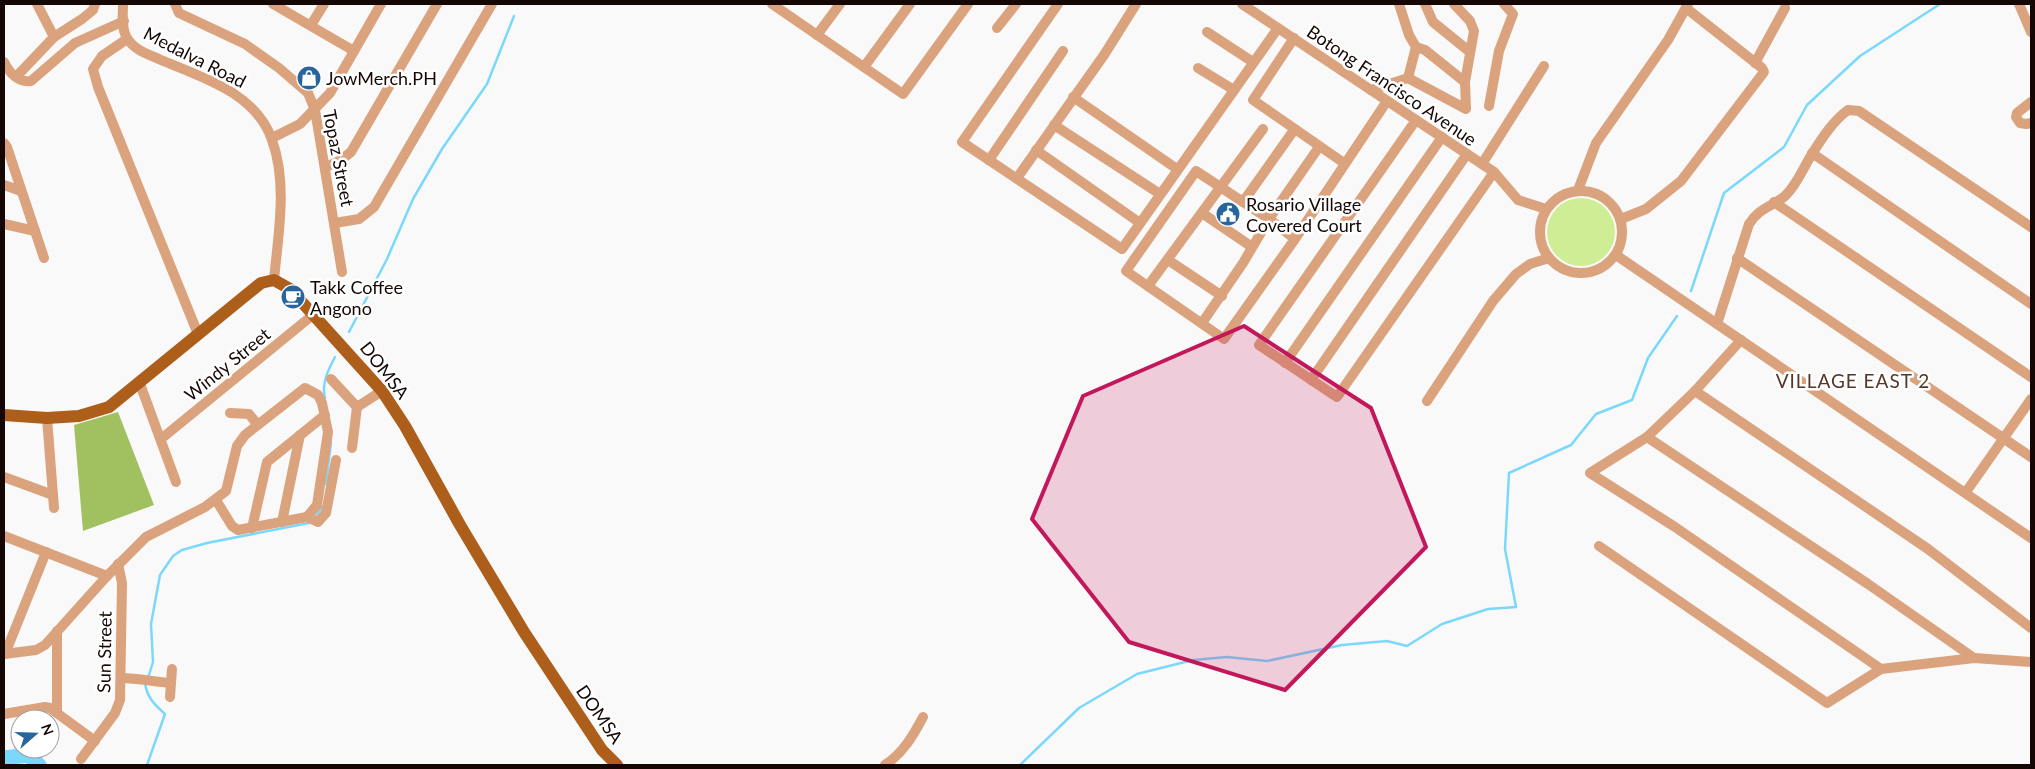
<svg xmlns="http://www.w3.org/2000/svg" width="2035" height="769" viewBox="0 0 2035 769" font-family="Lato,sans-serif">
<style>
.green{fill:#ceed94}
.forest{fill:#a1c161}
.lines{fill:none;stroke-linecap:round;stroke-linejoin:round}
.stream{stroke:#7bd8fd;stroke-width:2.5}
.river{stroke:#7bd8fd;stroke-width:15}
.minor{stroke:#dba37d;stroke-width:10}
.major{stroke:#ad5e1a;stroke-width:12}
.marked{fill:#c2185b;fill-opacity:0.2;stroke:#c2185b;stroke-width:4;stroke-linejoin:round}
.labels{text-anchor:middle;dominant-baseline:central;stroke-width:5;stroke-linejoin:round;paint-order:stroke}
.street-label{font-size:18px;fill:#150804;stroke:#fff}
.poi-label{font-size:18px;fill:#150804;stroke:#fff;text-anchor:start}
.neighbourhood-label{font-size:19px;letter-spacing:1px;fill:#55362a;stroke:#fff}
</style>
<rect width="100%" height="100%" fill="#f9f9f9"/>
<circle class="green" cx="1581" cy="232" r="34"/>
<path class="forest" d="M 118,412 L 154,505 L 83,531 L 74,425 Z"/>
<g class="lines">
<g class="stream">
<path d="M 1691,291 L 1724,193 L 1784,147 L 1807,105 L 1860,56 L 1940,4"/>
<path d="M 349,332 L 387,259 L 413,199 L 442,149 L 487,84 L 514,16"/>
<path d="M 325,398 C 321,384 329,368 335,357"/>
<path d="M 326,484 L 331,442"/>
<path d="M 316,517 L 322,507"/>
<path d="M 148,678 L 153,662 L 151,624 L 160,575 L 173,556 L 182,550 L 207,543 L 309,523"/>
<path d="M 145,683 C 147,698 155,705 165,714 L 147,765"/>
<path d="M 1020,765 L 1079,708 L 1137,674 L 1193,660 L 1227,657 L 1267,661 L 1342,645 L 1387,641 L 1407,646 L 1442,624 L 1488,609 L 1516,607 L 1505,549 L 1509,473 L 1571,445 L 1596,414 L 1632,400 L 1648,358 L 1677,316"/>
</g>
<path class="river" d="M 4,758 L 28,755 L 39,765"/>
<g class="minor">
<path d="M 37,4 L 54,37"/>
<path d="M 123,4 C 123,14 121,29 127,38 C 134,50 148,54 161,60 C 202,77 256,93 272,140 C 288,184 278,235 274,280"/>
<path d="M 175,4 L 179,13 L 245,44 L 279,68 L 308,93 L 315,110 L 342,272"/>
<path d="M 273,4 L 354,51"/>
<path d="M 772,4 L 903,94 L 968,4"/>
<path d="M 1058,4 L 962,142 L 1122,249 L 1278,28"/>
<path d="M 1242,4 L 1494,172 L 1518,200 L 1546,209"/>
<path d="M 1425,4 L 1433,22 L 1470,52"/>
<path d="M 2019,4 L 2031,32"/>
<path d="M 311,25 L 324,4"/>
<path d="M 997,28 L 1016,4"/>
<path d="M 1207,32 L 1253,62"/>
<path d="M 817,35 L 840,4"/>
<path d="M 1294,38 L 1253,100 L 1344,163"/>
<path d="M 127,39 L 102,56 L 93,69 L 98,87 L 198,334"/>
<path d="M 1416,47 L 1425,50 L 1465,82"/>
<path d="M 4,62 C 9,72 18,83 31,81 L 75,43 L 124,21"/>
<path d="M 1755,63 L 1785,8"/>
<path d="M 864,67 L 910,4"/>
<path d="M 1198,68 L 1234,90"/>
<path d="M 16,77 L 54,37 L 82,19 L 93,10 L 95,4"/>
<path d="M 1408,78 L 1466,109 L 1465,82 L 1474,31 L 1470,21 L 1454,4"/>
<path d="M 1371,90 L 1408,78 L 1416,47 L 1409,35 L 1399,4"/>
<path d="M 1073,97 L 1177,169"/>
<path d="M 2031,102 L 2017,113 L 2016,117 L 2020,123 L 2026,124 L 2031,123"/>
<path d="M 1489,106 L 1499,51 L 1513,14 L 1504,4"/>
<path d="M 1416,120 L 1259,345 L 1337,397 L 1494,172"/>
<path d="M 1054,125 L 1160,194"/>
<path d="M 272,138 L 300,124 L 330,93 L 381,4"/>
<path d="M 4,143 L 7,147 L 44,258"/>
<path d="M 1036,150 L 1140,223"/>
<path d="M 1812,153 L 2031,304"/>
<path d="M 989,160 L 1063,51"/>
<path d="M 1482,164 L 1544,66"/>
<path d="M 326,167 L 341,160 L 351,152 L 437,4"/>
<path d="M 1017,178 L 1104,55 L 1136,4"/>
<path d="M 4,185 L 21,191"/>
<path d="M 1578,190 L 1596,143 L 1668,40 L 1688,4"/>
<circle cx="1581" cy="232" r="41"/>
<path d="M 1243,202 L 1294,130"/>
<path d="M 1774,202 L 2031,377"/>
<path d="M 1202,213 L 1252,247"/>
<path d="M 1621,219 L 1646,209 L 1681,181 L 1764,72 L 1762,68 L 1686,8"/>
<path d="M 335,223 L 359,219 L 374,207 L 492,4"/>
<path d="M 4,224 L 35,231"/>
<path d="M 1295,239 L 1269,219 L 1196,171 L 1126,271 L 1224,339 L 1295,239 L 1387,101"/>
<path d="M 1616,255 L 2031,538"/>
<path d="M 1737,258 L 2031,457"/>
<path d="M 1168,260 L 1222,296"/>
<path d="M 1148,286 L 1263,129"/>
<path d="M 1202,323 L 1243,263 L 1269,219 L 1319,147"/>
<path d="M 1717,324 L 1749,224 C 1760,207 1770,208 1785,196 C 1797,185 1803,168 1812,154 C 1822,138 1833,121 1848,110 L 1859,111 L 2031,227"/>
<path d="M 1741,340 L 1695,391 L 1647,437 L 1590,473 L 1675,527 L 1881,669"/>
<path d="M 1285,363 L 1442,137"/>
<path d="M 331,379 L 357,407"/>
<path d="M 1311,380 L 1467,154"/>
<path d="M 140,384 L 176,482"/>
<path d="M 1695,391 L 1928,549 L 2031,628"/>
<path d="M 1427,401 L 1493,301 L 1516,274 L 1530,264 L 1549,258"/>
<path d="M 230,413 L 249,414 L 258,425"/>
<path d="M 47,418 L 54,508"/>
<path d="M 1647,437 L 1868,584 L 1974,658"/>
<path d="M 161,439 L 314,314"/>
<path d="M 352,448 L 357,407 L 382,391"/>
<path d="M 4,477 L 53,495"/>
<path d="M 1966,492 L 2031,399"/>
<path d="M 216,500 L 232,526 L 238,530 L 307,517"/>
<path d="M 307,517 L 318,522 L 326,513 L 336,460"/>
<path d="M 282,522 L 300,435"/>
<path d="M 252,528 L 267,462 L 325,415"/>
<path d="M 4,536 L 107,576"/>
<path d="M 1599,546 L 1827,703 L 1881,669 L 1974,658 L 2031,662"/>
<path d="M 4,654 L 36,650 L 45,645 L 107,576 L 146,537 L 205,507 L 226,491 L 237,446 L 245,435 L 305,388 L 318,395 L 322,403 L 328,432 L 317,505 L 307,517"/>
<path d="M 5,654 L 46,552"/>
<path d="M 121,678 C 139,678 154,682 171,683"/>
<path d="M 170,697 L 172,669"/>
<path d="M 57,713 L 57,631"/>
<path d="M 4,714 L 45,707 L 50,708 L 95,741"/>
<path d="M 81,759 L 115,713 L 120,700 L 122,583 L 118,564"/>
<path d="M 885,765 C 903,753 913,736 923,717"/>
</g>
<path class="major" d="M 4,415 L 47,418 L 79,416 L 109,407 L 261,283 L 274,280 L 290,289 L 382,391 L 405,426 L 460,525 L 524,632 L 602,750 L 617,765"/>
</g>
<path class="marked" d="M 1244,326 L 1371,408 L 1426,547 L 1285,690 L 1129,642 L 1032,519 L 1083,396 Z"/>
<defs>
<symbol id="shop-disc" viewBox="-11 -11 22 22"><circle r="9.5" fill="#28659c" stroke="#fff"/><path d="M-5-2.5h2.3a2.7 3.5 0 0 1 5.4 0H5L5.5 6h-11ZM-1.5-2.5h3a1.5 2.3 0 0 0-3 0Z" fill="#fff"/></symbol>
<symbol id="civic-disc" viewBox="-11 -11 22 22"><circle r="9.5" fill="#28659c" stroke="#fff"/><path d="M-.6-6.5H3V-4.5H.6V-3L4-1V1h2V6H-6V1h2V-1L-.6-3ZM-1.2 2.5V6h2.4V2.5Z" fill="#fff"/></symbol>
<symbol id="cafe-disc" viewBox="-11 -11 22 22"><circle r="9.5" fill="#28659c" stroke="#fff"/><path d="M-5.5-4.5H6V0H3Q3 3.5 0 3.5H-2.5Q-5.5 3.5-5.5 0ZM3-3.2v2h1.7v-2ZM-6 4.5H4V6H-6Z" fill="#fff"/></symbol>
</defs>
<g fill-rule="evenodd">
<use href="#shop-disc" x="295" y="64" width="28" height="28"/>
<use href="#civic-disc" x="1214" y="200" width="28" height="28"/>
<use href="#cafe-disc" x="279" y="283" width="28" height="28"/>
</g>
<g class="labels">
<g class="street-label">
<text transform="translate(195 57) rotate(27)">Medalva Road</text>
<text transform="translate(1392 85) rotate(34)">Botong Francisco Avenue</text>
<text transform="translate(339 158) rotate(79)">Topaz Street</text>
<text transform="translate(227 364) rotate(-39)">Windy Street</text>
<text transform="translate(385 370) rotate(52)">DOMSA</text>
<text transform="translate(104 652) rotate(-89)">Sun Street</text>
<text transform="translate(600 714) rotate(55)">DOMSA</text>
</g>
<g class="poi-label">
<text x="326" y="78">JowMerch.PH</text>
<text x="1246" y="204">Rosario Village<tspan x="1246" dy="21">Covered Court</tspan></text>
<text x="310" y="287">Takk Coffee<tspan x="310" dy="21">Angono</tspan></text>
</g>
<g class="neighbourhood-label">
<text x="1853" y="380">VILLAGE EAST 2</text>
</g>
</g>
<rect width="2035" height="769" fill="none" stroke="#150804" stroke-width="10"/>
<g transform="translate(35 734) rotate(70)"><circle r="24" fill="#ffffff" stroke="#a19c9b"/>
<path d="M0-4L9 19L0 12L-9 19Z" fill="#28659c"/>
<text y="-8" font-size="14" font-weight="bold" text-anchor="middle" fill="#150804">N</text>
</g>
</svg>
